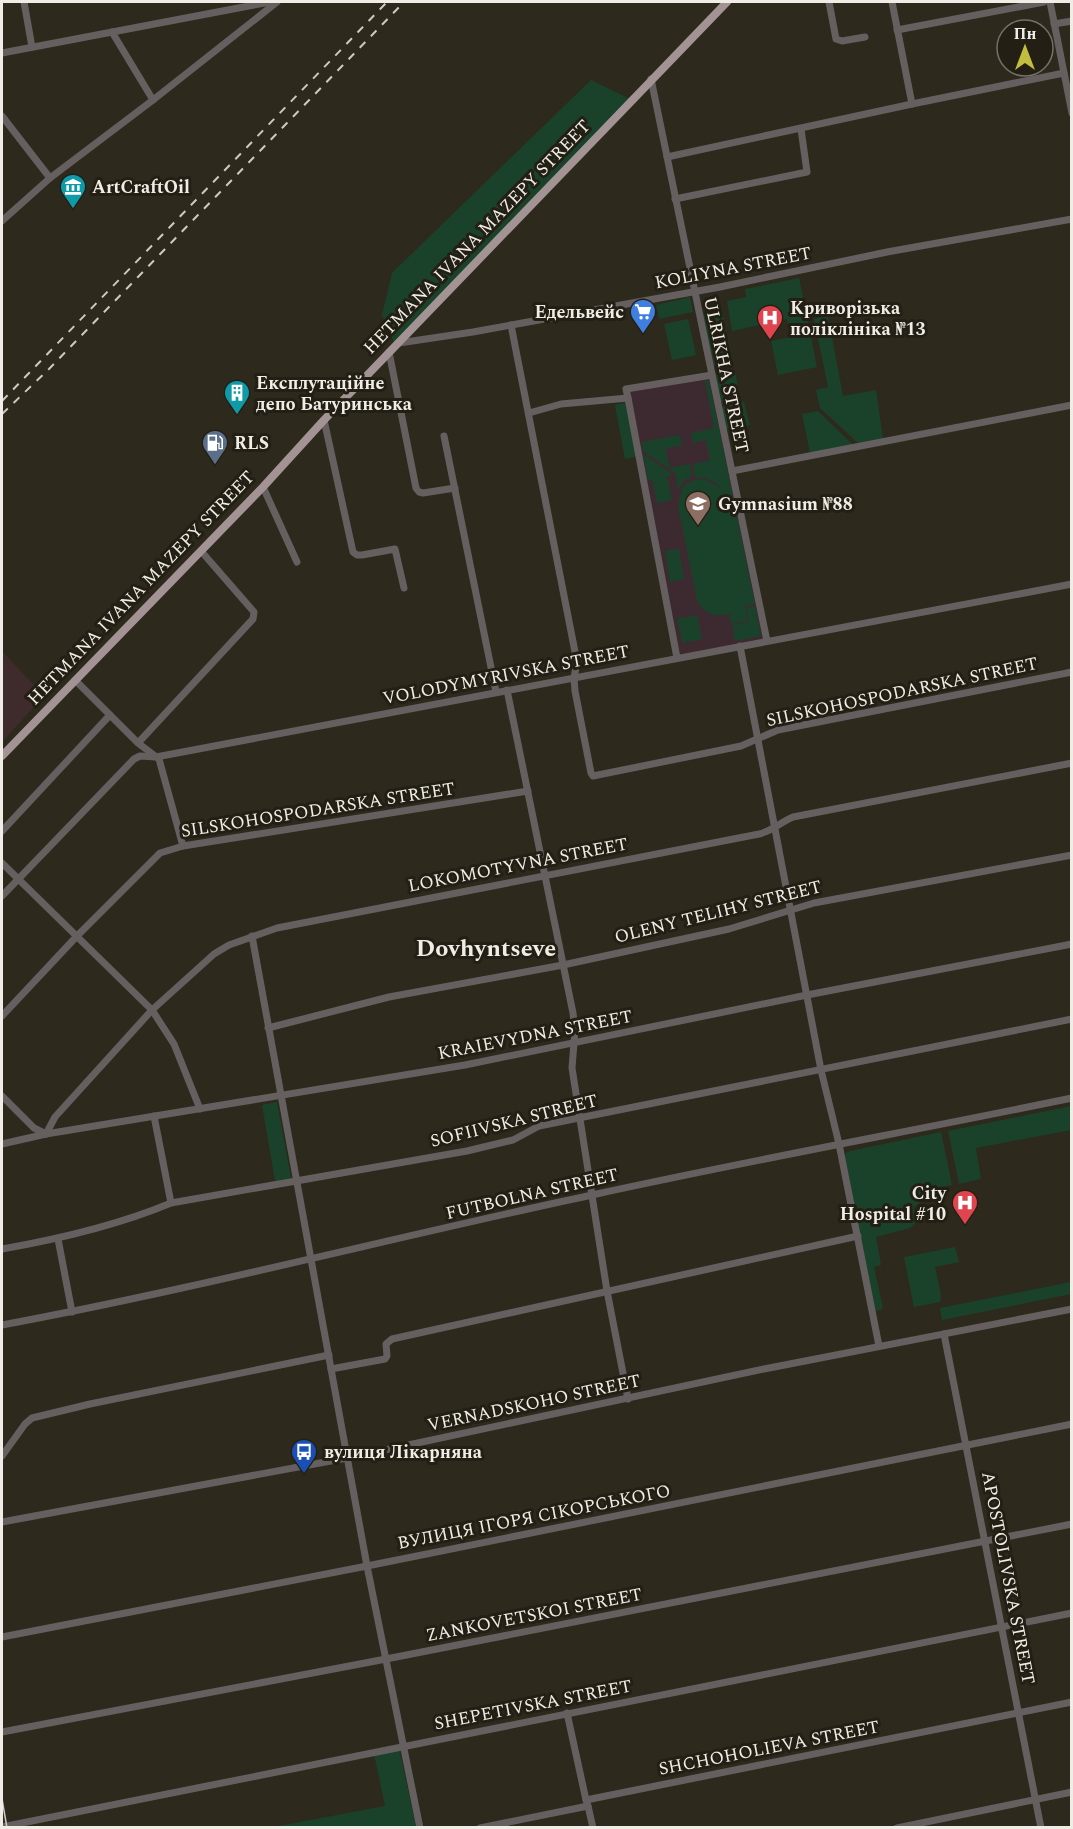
<svg xmlns="http://www.w3.org/2000/svg" width="1073" height="1829" viewBox="0 0 1073 1829" font-family="Spectral,serif">
<style>
.industrial{fill:#3f2b2b}
.education{fill:#3d2a31}
.green{fill:#1a422a}
.lines{fill:none;stroke-linecap:round;stroke-linejoin:round}
.minor{stroke:#665f60;stroke-width:7}
.major{stroke:#a39395;stroke-width:8}
.tram{stroke:#cdcac2;stroke-width:1.5}
.rail{stroke:#cdcac2;stroke-width:2;stroke-dasharray:8 8;stroke-linecap:butt}
.labels{text-anchor:middle;dominant-baseline:central;stroke-width:6;stroke-linejoin:round;paint-order:stroke}
.poi-label{font-size:18px;font-weight:bold;fill:#efede5;stroke:#231f14;text-anchor:start}
.street-label{font-size:18px;fill:#efede5;stroke:#231f14}
.district-label{font-size:24px;font-weight:bold;fill:#efede5;stroke:#231f14}
</style>
<rect width="100%" height="100%" fill="#2d291d"/>
<path class="industrial" d="M 2,651 L 44,696 L 2,742 Z"/>
<path class="education" d="M 712,375 L 767,641 L 677,658 L 626,389 Z"/>
<g class="green">
<path d="M 591,80 L 632,100 L 396,347 L 382,315 L 392,273 Z"/>
<path d="M 799,278 L 817,367 L 778,375 L 771,341 L 791,337 L 787,319 L 732,331 L 727,301 L 746,297 L 745,289 Z"/>
<path d="M 690,297 L 693,312 L 659,319 L 656,305 Z"/>
<path d="M 722,310 L 733,362 L 713,366 L 701,314 Z"/>
<path d="M 828,316 L 843,396 L 876,390 L 883,439 L 858,443 L 820,408 L 816,390 L 828,387 L 814,319 Z"/>
<path d="M 688,319 L 696,355 L 672,360 L 664,324 Z"/>
<path d="M 735,371 L 740,397 L 720,403 L 715,376 Z"/>
<path d="M 709,380 L 755,604 L 745,606 L 748,621 L 731,624 L 729,615 L 735,611 C 720,619 704,616 697,600 L 678,506 L 682,488 C 697,474 711,479 723,492 C 717,481 708,477 695,478 L 693,464 L 710,460 L 706,440 L 693,443 L 691,433 L 714,428 L 705,381 Z"/>
<path d="M 627,402 L 638,456 L 625,459 L 615,405 Z"/>
<path d="M 744,402 L 750,425 L 726,429 L 721,407 Z"/>
<path d="M 818,411 L 853,445 L 810,453 L 802,414 Z"/>
<path d="M 680,435 L 682,445 L 666,449 L 670,468 L 690,464 L 692,476 L 686,479 L 678,489 L 675,473 L 643,451 L 642,442 Z"/>
<path d="M 643,454 L 673,475 L 667,476 L 672,500 L 657,503 L 652,480 L 648,480 Z"/>
<path d="M 679,549 L 684,579 L 670,582 L 665,551 Z"/>
<path d="M 755,606 L 761,636 L 735,641 L 732,625 L 749,622 L 747,608 Z"/>
<path d="M 697,615 L 702,639 L 682,643 L 677,619 Z"/>
<path d="M 277,1102 L 291,1178 L 275,1181 L 262,1105 Z"/>
<path d="M 1071,1106 L 1071,1130 L 976,1148 L 981,1179 L 959,1184 L 948,1131 Z"/>
<path d="M 941,1132 L 952,1185 L 940,1187 L 914,1207 L 917,1221 L 910,1228 L 876,1237 L 881,1265 L 874,1267 L 883,1309 L 876,1311 L 874,1309 L 845,1158 L 846,1153 L 850,1151 Z"/>
<path d="M 955,1247 L 959,1262 L 935,1267 L 941,1295 L 940,1302 L 914,1307 L 904,1257 Z"/>
<path d="M 1071,1282 L 1071,1294 L 942,1320 L 940,1308 Z"/>
<path d="M 395,1750 L 399,1751 L 402,1762 L 416,1827 L 268,1828 L 385,1806 L 374,1754 Z"/>
</g>
<g class="lines">
<g class="minor">
<path d="M 24,2 L 32,47"/>
<path d="M 829,2 L 836,39 L 842,41 L 865,37"/>
<path d="M 892,2 L 912,104"/>
<path d="M 1050,2 L 1072,113"/>
<path d="M 1054,24 L 1072,21"/>
<path d="M 897,30 L 1044,2"/>
<path d="M 112,32 L 153,100"/>
<path d="M 2,53 L 270,2"/>
<path d="M 651,79 L 767,641"/>
<path d="M 2,116 L 50,178"/>
<path d="M 667,157 L 912,104 L 1064,73"/>
<path d="M 675,199 L 807,172 L 801,129"/>
<path d="M 2,221 L 50,178 L 153,100 L 277,2"/>
<path d="M 511,325 L 577,662 L 574,678 L 575,691 L 591,773 L 593,776 L 741,746 L 778,730 L 1072,672"/>
<path d="M 399,343 L 473,332 L 720,287 L 887,252 L 1072,219"/>
<path d="M 389,352 L 416,488 L 419,492 L 423,493 L 455,488"/>
<path d="M 628,398 L 626,389 L 712,375"/>
<path d="M 529,413 L 561,404 L 628,398 L 677,658"/>
<path d="M 324,420 L 353,552 L 357,555 L 362,555 L 395,549 L 404,588"/>
<path d="M 444,436 L 496,692"/>
<path d="M 732,471 L 1072,405"/>
<path d="M 263,487 L 297,562"/>
<path d="M 740,646 L 821,1070 L 839,1144 L 879,1346"/>
<path d="M 75,680 L 138,743 L 159,759 L 183,846"/>
<path d="M 507,690 L 573,1013 L 575,1030 L 572,1068 L 607,1291 L 628,1399"/>
<path d="M 138,743 L 253,619 L 254,612 L 201,551"/>
<path d="M 2,831 L 110,715"/>
<path d="M 2,863 L 152,1010 L 174,1044 L 200,1109"/>
<path d="M 2,896 L 134,759 L 140,756 L 156,757 L 1072,584"/>
<path d="M 252,936 L 367,1566 L 420,1828"/>
<path d="M 2,1016 L 77,936 L 160,853 L 183,846 L 528,791"/>
<path d="M 268,1028 L 389,997 L 563,965 L 729,929 L 814,903 L 1072,855"/>
<path d="M 2,1096 L 34,1128 L 46,1134 L 55,1117 L 152,1010 L 214,954 L 229,945 L 277,928 L 759,834 C 772,831 781,822 793,817 L 1072,763"/>
<path d="M 154,1116 L 171,1203"/>
<path d="M 2,1144 L 46,1134 L 465,1065 L 807,995 L 1072,944"/>
<path d="M 58,1239 L 72,1312"/>
<path d="M 2,1249 C 59,1239 116,1226 171,1203 L 467,1151 L 513,1140 L 539,1126 L 1072,1019"/>
<path d="M 2,1325 C 200,1288 395,1237 592,1195 C 751,1160 912,1131 1072,1098"/>
<path d="M 944,1334 L 1041,1828"/>
<path d="M 331,1369 L 385,1359 L 387,1356 L 386,1344 L 392,1339 L 858,1236"/>
<path d="M 2,1456 L 25,1424 L 32,1418 L 90,1404 L 329,1355"/>
<path d="M 2,1522 L 347,1458 L 764,1369 L 1072,1309"/>
<path d="M 2,1637 L 367,1566 L 1072,1424"/>
<path d="M 567,1713 L 586,1800"/>
<path d="M 2,1732 L 386,1659 L 1072,1524"/>
<path d="M 588,1806 L 593,1828"/>
<path d="M 2,1827 L 1072,1613"/>
<path d="M 480,1828 L 588,1806 L 586,1800 L 1072,1702"/>
<path d="M 897,1828 L 1072,1792"/>
</g>
<path class="major" d="M 2,756 L 263,487 L 324,420 L 727,2"/>
<path class="tram" d="M 2,1799 L 7,1828"/>
<g class="rail">
<path d="M 2,401 L 387,2"/>
<path d="M 2,414 L 49,369 L 404,2"/>
</g>
</g>
<defs>
<symbol id="museum-pin" viewBox="-11 -11 22 30"><path d="M0 17L-7.5 6A9.5 9.5 0 1 1 7.5 6Z" fill="#0f9aa8" stroke="#231f14"/><path d="M0-6L6-3V-2H-6V-3ZM-5-1h2V3h-2ZM-1-1h2V3h-2ZM3-1h2V3H3ZM-6 4H6V6H-6Z" fill="#fff"/></symbol>
<symbol id="supermarket-pin" viewBox="-11 -11 22 30"><path d="M0 17L-7.5 6A9.5 9.5 0 1 1 7.5 6Z" fill="#3f7fe0" stroke="#231f14"/><path d="M-6-5.5h2.5l.6 2H6L4.5 2H-2.5L-4.4-4H-6ZM-1.5 3.2a1.3 1.3 0 1 0 .1 0ZM3 3.2a1.3 1.3 0 1 0 .1 0Z" fill="#fff"/></symbol>
<symbol id="hospital-pin" viewBox="-11 -11 22 30"><path d="M0 17L-7.5 6A9.5 9.5 0 1 1 7.5 6Z" fill="#e0444e" stroke="#231f14"/><path d="M-5-5h3v3.5h4V-5h3V5h-3V1.5h-4V5h-3Z" fill="#fff"/></symbol>
<symbol id="building-pin" viewBox="-11 -11 22 30"><path d="M0 17L-7.5 6A9.5 9.5 0 1 1 7.5 6Z" fill="#0f9aa8" stroke="#231f14"/><path d="M-4-6H4V6H1V3H-1V6H-4ZM-2.5-4.3h1.7v1.8h-1.7ZM.8-4.3h1.7v1.8H.8ZM-2.5-1h1.7V.8h-1.7ZM.8-1h1.7V.8H.8Z" fill="#fff"/></symbol>
<symbol id="fuel-pin" viewBox="-11 -11 22 30"><path d="M0 17L-7.5 6A9.5 9.5 0 1 1 7.5 6Z" fill="#5c6f8a" stroke="#231f14"/><path d="M-5.5-6h7V0h2V4h1.3V-2.5L3-4.5l.8-.8L6-3V5H2.5V1h-1V6h-7ZM-4.2-4.7v3.2H.2V-4.7Z" fill="#fff"/></symbol>
<symbol id="school-pin" viewBox="-11 -11 22 30"><path d="M0 17L-7.5 6A9.5 9.5 0 1 1 7.5 6Z" fill="#8d6e63" stroke="#231f14"/><path d="M0-5L7-2L0 1L-7-2ZM-4 1L0 2.5L4 1V4Q0 6-4 4Z" fill="#fff"/></symbol>
<symbol id="bus-pin" viewBox="-11 -11 22 30"><path d="M0 17L-7.5 6A9.5 9.5 0 1 1 7.5 6Z" fill="#1a4fb4" stroke="#231f14"/><path d="M-5-6H5V4H4V6H2V4H-2V6H-4V4H-5ZM-3.5-4V0h7V-4ZM-3.5 1.2v1.5H-2V1.2ZM2 1.2v1.5H3.5V1.2Z" fill="#fff"/></symbol>
</defs>
<g fill-rule="evenodd">
<use href="#museum-pin" x="58" y="172" width="30" height="40"/>
<use href="#supermarket-pin" x="628" y="297" width="30" height="40"/>
<use href="#hospital-pin" x="755" y="303" width="30" height="40"/>
<use href="#building-pin" x="222" y="378" width="30" height="40"/>
<use href="#fuel-pin" x="200" y="428" width="30" height="40"/>
<use href="#school-pin" x="683" y="489" width="30" height="40"/>
<use href="#hospital-pin" x="950" y="1188" width="30" height="40"/>
<use href="#bus-pin" x="289" y="1437" width="30" height="40"/>
</g>
<g class="labels">
<g class="poi-label">
<text x="92" y="187">ArtCraftOil</text>
<text x="790" y="308">Криворізька<tspan x="790" dy="21">поліклініка №13</tspan></text>
<text x="624" y="312" text-anchor="end">Едельвейс</text>
<text x="256" y="383">Експлутаційне<tspan x="256" dy="21">депо Батуринська</tspan></text>
<text x="234" y="443">RLS</text>
<text x="718" y="504">Gymnasium №88</text>
<text x="946" y="1193" text-anchor="end">City<tspan x="946" dy="21">Hospital #10</tspan></text>
<text x="324" y="1452">вулиця Лікарняна</text>
</g>
<g class="street-label">
<text transform="translate(477 237) rotate(-46)">HETMANA IVANA MAZEPY STREET</text>
<text transform="translate(733 268) rotate(-11)">KOLIYNA STREET</text>
<text transform="translate(726 375) rotate(78)">ULRIKHA STREET</text>
<text transform="translate(141 588) rotate(-46)">HETMANA IVANA MAZEPY STREET</text>
<text transform="translate(506 675) rotate(-11)">VOLODYMYRIVSKA STREET</text>
<text transform="translate(902 692) rotate(-12)">SILSKOHOSPODARSKA STREET</text>
<text transform="translate(318 810) rotate(-9)">SILSKOHOSPODARSKA STREET</text>
<text transform="translate(518 865) rotate(-11)">LOKOMOTYVNA STREET</text>
<text transform="translate(718 912) rotate(-14)">OLENY TELIHY STREET</text>
<text transform="translate(535 1035) rotate(-11)">KRAIEVYDNA STREET</text>
<text transform="translate(514 1121) rotate(-14)">SOFIIVSKA STREET</text>
<text transform="translate(532 1194) rotate(-13)">FUTBOLNA STREET</text>
<text transform="translate(534 1403) rotate(-12)">VERNADSKOHO STREET</text>
<text transform="translate(534 1517) rotate(-11)">ВУЛИЦЯ ІГОРЯ СІКОРСЬКОГО</text>
<text transform="translate(1008 1578) rotate(79)">APOSTOLIVSKA STREET</text>
<text transform="translate(534 1615) rotate(-11)">ZANKOVETSKOI STREET</text>
<text transform="translate(533 1705) rotate(-11)">SHEPETIVSKA STREET</text>
<text transform="translate(769 1748) rotate(-11)">SHCHOHOLIEVA STREET</text>
</g>
<g class="district-label">
<text x="486" y="949">Dovhyntseve</text>
</g>
</g>
<rect width="1073" height="1829" fill="none" stroke="#efede5" stroke-width="6"/>
<g transform="translate(1025 48)"><circle r="28" fill="#231f14" stroke="#757168" stroke-width="1.5"/>
<path d="M0-4.5L10 22L0 15L-10 22Z" fill="#c3bd3e"/>
<text y="-9" font-size="16" font-weight="bold" text-anchor="middle" fill="#efede5">Пн</text>
</g>
</svg>
